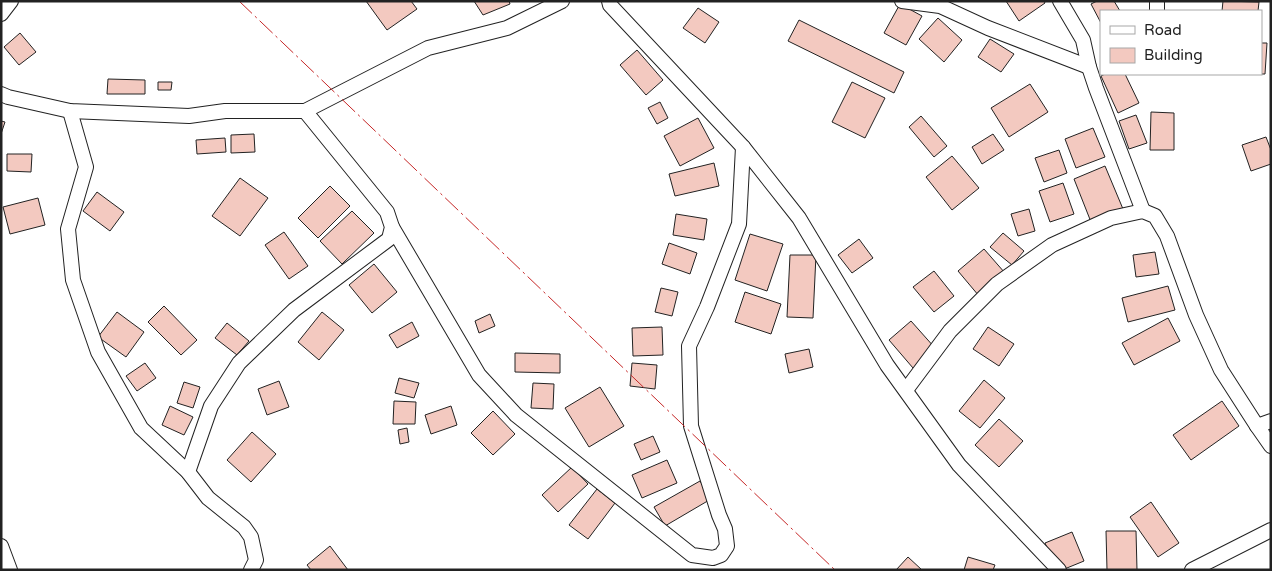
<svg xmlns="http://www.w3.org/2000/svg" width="1272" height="571" viewBox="0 0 1272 571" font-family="'Varela Round',sans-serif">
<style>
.building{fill:#f3c9c0;stroke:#222}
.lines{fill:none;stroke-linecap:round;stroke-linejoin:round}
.street-casing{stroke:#222;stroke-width:16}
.street{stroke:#fff;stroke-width:14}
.power{stroke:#c62828;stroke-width:1;stroke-dasharray:18 4 2.5 4;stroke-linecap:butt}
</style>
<rect width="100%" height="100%" fill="#fff"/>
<g class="building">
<path d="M 366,1 L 411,1 L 417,9 L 387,30 Z"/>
<path d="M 474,1 L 509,1 L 510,4 L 483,15 Z"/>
<path d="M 1006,1 L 1044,1 L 1045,3 L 1019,21 Z"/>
<path d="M 1097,1 L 1114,1 L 1120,11 L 1101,11 L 1101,23 L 1091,4 Z"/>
<path d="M 1223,1 L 1259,2 L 1258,11 L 1222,11 Z"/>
<path d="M 900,4 L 922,16 L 906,45 L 884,33 Z"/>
<path d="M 698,8 L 719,22 L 705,43 L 683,28 Z"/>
<path d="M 938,18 L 962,40 L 944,62 L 919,39 Z"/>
<path d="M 799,20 L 904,72 L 894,93 L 788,41 Z"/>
<path d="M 20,33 L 36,52 L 19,65 L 4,47 Z"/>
<path d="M 990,39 L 1014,54 L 1001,72 L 978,57 Z"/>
<path d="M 1261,43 L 1267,43 L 1265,74 L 1261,74 Z"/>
<path d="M 637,50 L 663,80 L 646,95 L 620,65 Z"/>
<path d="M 1105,74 L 1125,74 L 1139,103 L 1118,113 L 1101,76 Z"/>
<path d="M 108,79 L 145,80 L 145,94 L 107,94 Z"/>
<path d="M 158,82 L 172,82 L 171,90 L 158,90 Z"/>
<path d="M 852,82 L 885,98 L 865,138 L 832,122 Z"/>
<path d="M 1030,84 L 1048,112 L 1009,137 L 991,108 Z"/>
<path d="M 660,102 L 668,118 L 657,124 L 648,108 Z"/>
<path d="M 1151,112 L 1174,113 L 1174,150 L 1150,150 Z"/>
<path d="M 1136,115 L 1147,143 L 1129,149 L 1119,121 Z"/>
<path d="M 921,116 L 947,146 L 934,157 L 909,127 Z"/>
<path d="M 698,118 L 714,148 L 680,166 L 664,136 Z"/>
<path d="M 1,121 L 5,122 L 1,134 Z"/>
<path d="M 1093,128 L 1105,157 L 1076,168 L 1065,139 Z"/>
<path d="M 254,134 L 255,152 L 231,153 L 231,135 Z"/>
<path d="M 993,134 L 1004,150 L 982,164 L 972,147 Z"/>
<path d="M 1266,137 L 1271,150 L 1271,164 L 1251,171 L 1242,145 Z"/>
<path d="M 225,138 L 226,152 L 197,154 L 196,140 Z"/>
<path d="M 1059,150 L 1067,173 L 1044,182 L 1035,158 Z"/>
<path d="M 7,154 L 32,154 L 31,172 L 7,171 Z"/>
<path d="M 952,156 L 979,188 L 952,210 L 926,177 Z"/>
<path d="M 714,163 L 719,186 L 675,196 L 669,174 Z"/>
<path d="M 1105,166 L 1123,209 L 1091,222 L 1074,179 Z"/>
<path d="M 240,178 L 268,198 L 240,236 L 212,216 Z"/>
<path d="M 1063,183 L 1074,214 L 1050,222 L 1039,191 Z"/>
<path d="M 330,186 L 350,206 L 318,238 L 298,218 Z"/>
<path d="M 97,192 L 124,212 L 110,231 L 83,211 Z"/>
<path d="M 38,198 L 45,225 L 10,234 L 3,207 Z"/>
<path d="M 1029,209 L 1035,231 L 1018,236 L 1011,214 Z"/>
<path d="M 352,211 L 374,233 L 342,264 L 320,241 Z"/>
<path d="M 676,214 L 707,219 L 704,240 L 673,235 Z"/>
<path d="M 284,232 L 308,266 L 289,279 L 265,245 Z"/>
<path d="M 1003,233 L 1024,251 L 1012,265 L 990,247 Z"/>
<path d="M 750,234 L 783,244 L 767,291 L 735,280 Z"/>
<path d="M 859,239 L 873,258 L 852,273 L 838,255 Z"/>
<path d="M 669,243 L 697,253 L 690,274 L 662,264 Z"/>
<path d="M 984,249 L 1005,273 L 979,296 L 958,271 Z"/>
<path d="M 1155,252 L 1159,274 L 1136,277 L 1133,255 Z"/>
<path d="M 790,255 L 816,255 L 813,318 L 787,317 Z"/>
<path d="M 374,264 L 397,292 L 372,313 L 349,285 Z"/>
<path d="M 934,271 L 954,296 L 934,312 L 913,287 Z"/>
<path d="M 1168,286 L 1175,310 L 1128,322 L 1122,298 Z"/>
<path d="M 661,288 L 678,292 L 672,316 L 655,312 Z"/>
<path d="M 745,292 L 781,304 L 771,334 L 735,322 Z"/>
<path d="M 164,306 L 197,340 L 181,355 L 148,322 Z"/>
<path d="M 117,312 L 144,332 L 126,357 L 98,337 Z"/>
<path d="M 322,312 L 344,330 L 319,360 L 298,342 Z"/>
<path d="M 490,314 L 495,326 L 479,333 L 475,321 Z"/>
<path d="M 1168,318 L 1180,341 L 1134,365 L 1122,343 Z"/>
<path d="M 911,321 L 935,348 L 913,368 L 889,340 Z"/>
<path d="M 412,322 L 419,336 L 397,348 L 389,335 Z"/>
<path d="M 227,323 L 249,341 L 237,355 L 215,338 Z"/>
<path d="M 662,327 L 663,355 L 633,356 L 632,328 Z"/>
<path d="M 988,327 L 1014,344 L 999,366 L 973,349 Z"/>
<path d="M 809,349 L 813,367 L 789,373 L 785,354 Z"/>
<path d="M 515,353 L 560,354 L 560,373 L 515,372 Z"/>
<path d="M 145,363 L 156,378 L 137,391 L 126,376 Z"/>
<path d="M 632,363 L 657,365 L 655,389 L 630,386 Z"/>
<path d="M 399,378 L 419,383 L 414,398 L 395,393 Z"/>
<path d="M 984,380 L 1005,398 L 980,428 L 959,411 Z"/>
<path d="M 279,381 L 289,407 L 267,415 L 258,389 Z"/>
<path d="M 184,382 L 200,387 L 193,408 L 177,403 Z"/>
<path d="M 533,383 L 554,384 L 553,409 L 531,408 Z"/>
<path d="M 600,387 L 624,426 L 589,447 L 565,408 Z"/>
<path d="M 394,401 L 416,402 L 415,424 L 393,424 Z"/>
<path d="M 1222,401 L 1239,426 L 1191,460 L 1173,435 Z"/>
<path d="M 170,406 L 193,417 L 184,435 L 162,425 Z"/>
<path d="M 451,406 L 457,425 L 431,434 L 425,415 Z"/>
<path d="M 493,411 L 515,434 L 493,455 L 471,433 Z"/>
<path d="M 999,419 L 1023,441 L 999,467 L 975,445 Z"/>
<path d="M 407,428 L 409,442 L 400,444 L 398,430 Z"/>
<path d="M 252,432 L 276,454 L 251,482 L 227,460 Z"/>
<path d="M 653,436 L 660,452 L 641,460 L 634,444 Z"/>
<path d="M 667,460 L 677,483 L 642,498 L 632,475 Z"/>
<path d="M 572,467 L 588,484 L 558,512 L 542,495 Z"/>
<path d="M 700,481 L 711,499 L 665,526 L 654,507 Z"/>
<path d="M 597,489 L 615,503 L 588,539 L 569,525 Z"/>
<path d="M 1151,502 L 1179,543 L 1158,557 L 1130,517 Z"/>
<path d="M 1106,531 L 1136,531 L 1137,570 L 1107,570 Z"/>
<path d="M 1072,532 L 1084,561 L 1062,570 L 1056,570 L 1045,543 Z"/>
<path d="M 330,546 L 348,570 L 311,570 L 307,565 Z"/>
<path d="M 908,557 L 922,570 L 896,570 Z"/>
<path d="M 968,557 L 995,565 L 993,570 L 964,570 Z"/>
</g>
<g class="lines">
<defs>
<g id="street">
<path d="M 609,1 L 610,5 L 743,147 L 799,218 L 887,365 L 959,465 L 1059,570"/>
<path d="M 902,1 L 940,6 L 988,28 L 1089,67"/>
<path d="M 1060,1 L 1083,40 L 1089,67 L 1096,88 L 1143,211"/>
<path d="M 1157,1 L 1157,11"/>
<path d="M 1,14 L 11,1"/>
<path d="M 1,94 L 8,97 L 70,111 L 189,116 L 225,111 L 305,111 L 428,48 L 507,28 L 562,1"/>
<path d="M 70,111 L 86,167 L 68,229 L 73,280 L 98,352 L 141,428 L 188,472 L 208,498 L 244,527 L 251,537 L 256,560 L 251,570"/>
<path d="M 392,227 L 479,375 L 516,415 L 692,555 L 713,558 L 721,555 L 727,546 L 725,529 L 719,515 L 691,426 L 689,346 L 707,307 L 739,224 L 743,147"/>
<path d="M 906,390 L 950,331 L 997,284 L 1052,245 L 1111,218 L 1143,211 L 1155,216 L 1167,236 L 1196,315 L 1221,370 L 1257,426"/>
<path d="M 1271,421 L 1257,426 L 1271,446"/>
<path d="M 188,472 L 211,406 L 239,363 L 294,310 L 389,239 L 392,227 L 387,212 L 305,111"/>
<path d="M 1,546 L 10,570"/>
<path d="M 1192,570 L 1271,530"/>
</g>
</defs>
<use href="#street" class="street-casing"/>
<use href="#street" class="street"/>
<path class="power" d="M 239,1 L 835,570"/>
</g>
<rect width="1272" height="571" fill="none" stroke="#222222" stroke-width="5"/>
<rect x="1100" y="10" width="162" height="65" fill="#ffffff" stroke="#a7a7a7"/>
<rect x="1110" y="26" width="25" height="8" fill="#ffffff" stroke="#a7a7a7"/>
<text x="1144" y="35" font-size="15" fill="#222222">Road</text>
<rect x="1110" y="48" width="25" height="15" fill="#f3c9c0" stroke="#a7a7a7"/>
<text x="1144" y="60" font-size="15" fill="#222222">Building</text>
</svg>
